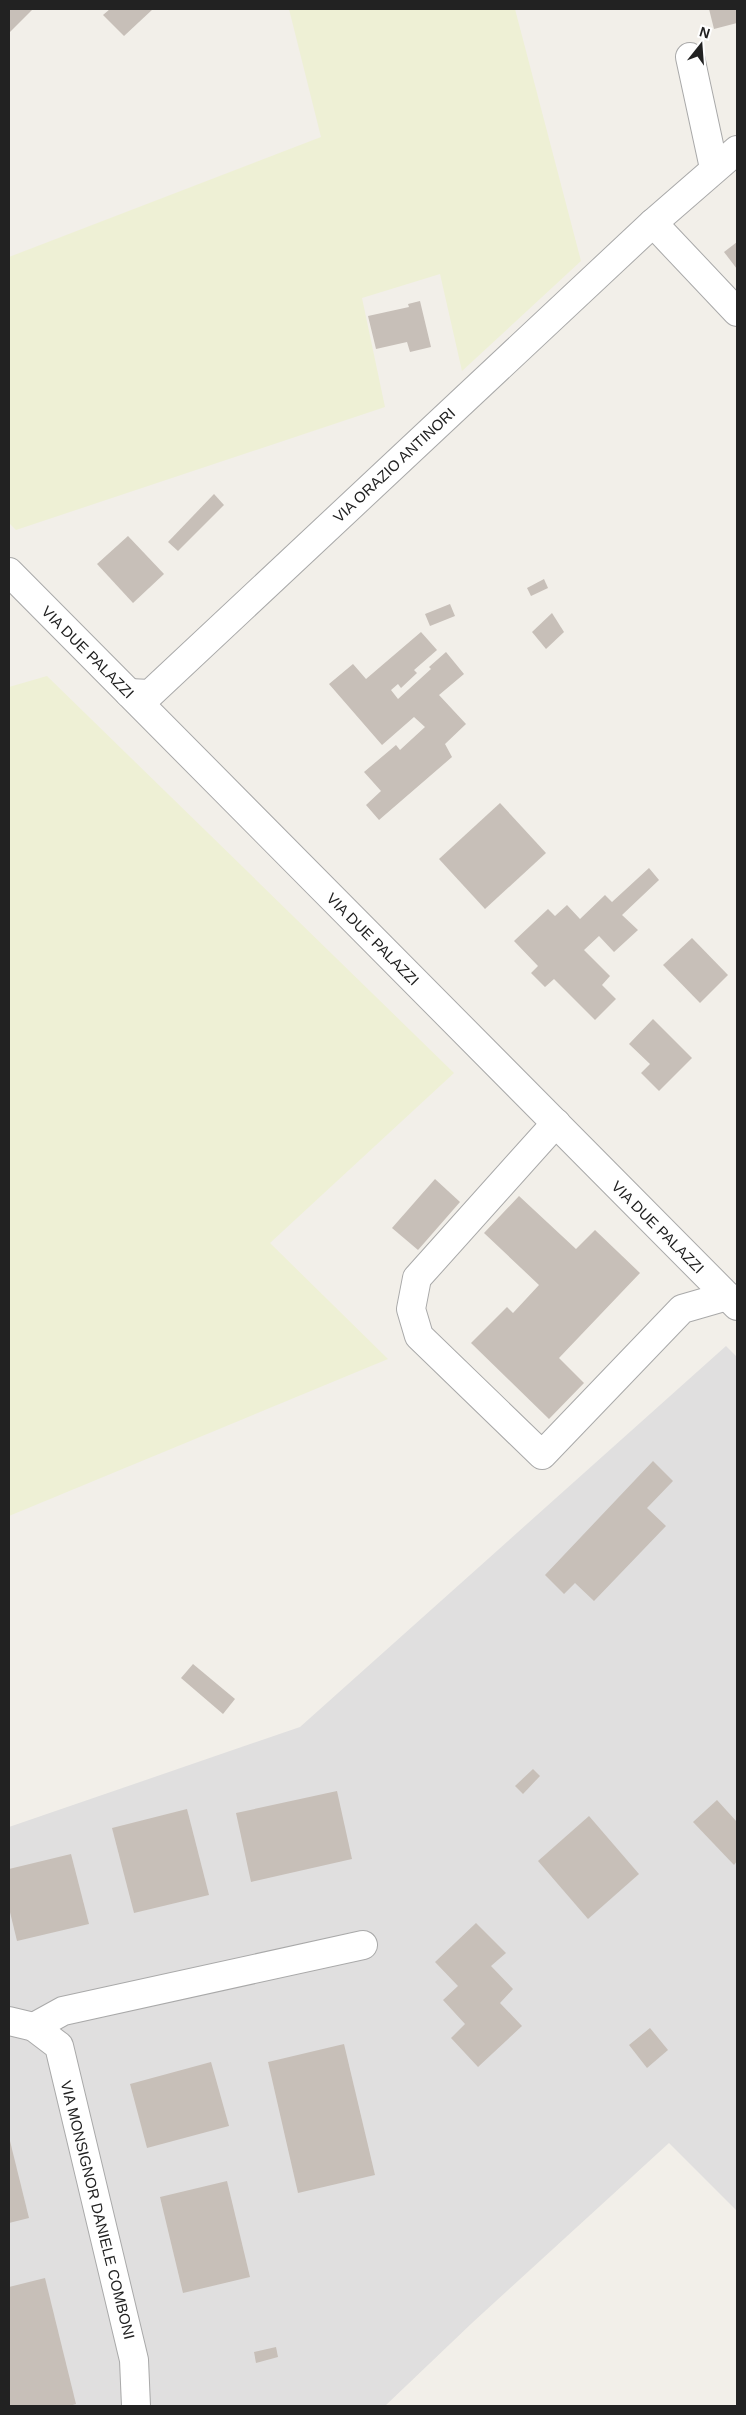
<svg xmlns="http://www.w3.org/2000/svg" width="746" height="2415" viewBox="0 0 746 2415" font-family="Helvetica,sans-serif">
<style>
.residential{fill:#e0dfdf}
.farmland{fill:#eef0d5}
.building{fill:#c7bfb8}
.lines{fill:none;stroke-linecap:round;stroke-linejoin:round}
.minor-casing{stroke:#a9a9a9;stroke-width:30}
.minor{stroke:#fff;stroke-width:28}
.labels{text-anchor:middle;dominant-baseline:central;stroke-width:4.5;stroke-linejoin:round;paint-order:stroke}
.street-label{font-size:15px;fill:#222;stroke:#fff}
</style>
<rect width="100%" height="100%" fill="#f2efe9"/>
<path class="residential" d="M 726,1346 L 737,1357 L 737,2211 L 669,2143 L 472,2323 L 385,2406 L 9,2406 L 9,1827 L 300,1727 Z"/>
<g class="farmland">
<path d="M 289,9 L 515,9 L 581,261 L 462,371 L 440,274 L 362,298 L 385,407 L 16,530 L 9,523 L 9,257 L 321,137 Z"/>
<path d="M 47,676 L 454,1073 L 270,1243 L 388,1359 L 9,1516 L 9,687 Z"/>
</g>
<g class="building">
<path d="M 9,9 L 33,9 L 9,33 Z"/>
<path d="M 110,9 L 153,9 L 124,36 L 103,15 Z"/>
<path d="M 709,9 L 737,9 L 737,23 L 714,29 Z"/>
<path d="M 737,242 L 737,269 L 724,252 Z"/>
<path d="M 420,301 L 431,347 L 410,352 L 407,342 L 376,349 L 368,316 L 409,307 L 408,304 Z"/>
<path d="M 214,494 L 224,505 L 178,551 L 168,542 Z"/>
<path d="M 128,536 L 164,574 L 133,603 L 97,564 Z"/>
<path d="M 544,579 L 548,588 L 531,596 L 527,588 Z"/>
<path d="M 450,604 L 455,616 L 430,626 L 425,614 Z"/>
<path d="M 552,613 L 564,632 L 546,649 L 532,632 Z"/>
<path d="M 421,632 L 437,650 L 414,670 L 417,673 L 401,688 L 398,684 L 391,690 L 398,699 L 431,669 L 429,667 L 446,652 L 464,674 L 439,695 L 466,724 L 445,744 L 452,757 L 379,820 L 366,805 L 381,791 L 364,772 L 396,745 L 400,750 L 425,727 L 414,717 L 382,745 L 329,684 L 353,664 L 366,679 Z"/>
<path d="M 500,803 L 546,853 L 485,909 L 439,859 Z"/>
<path d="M 649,868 L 659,880 L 622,915 L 638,930 L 614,952 L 599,936 L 584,950 L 610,976 L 602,985 L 616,999 L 595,1020 L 554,979 L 545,987 L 531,973 L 538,966 L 514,941 L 548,909 L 555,916 L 567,905 L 580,919 L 605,895 L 612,902 Z"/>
<path d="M 692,938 L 728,975 L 700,1003 L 663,965 Z"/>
<path d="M 653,1019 L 692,1058 L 659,1091 L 641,1073 L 650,1064 L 629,1044 Z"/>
<path d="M 435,1179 L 460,1202 L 418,1250 L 392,1228 Z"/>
<path d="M 519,1196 L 576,1249 L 595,1230 L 640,1273 L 559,1358 L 584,1383 L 549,1419 L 471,1343 L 507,1307 L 513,1313 L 539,1285 L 484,1233 Z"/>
<path d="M 653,1461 L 673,1481 L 647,1508 L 666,1526 L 594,1601 L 575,1583 L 564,1594 L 545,1575 Z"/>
<path d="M 193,1664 L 235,1699 L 223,1714 L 181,1678 Z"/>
<path d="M 533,1769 L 540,1776 L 523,1794 L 515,1786 Z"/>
<path d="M 337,1791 L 352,1859 L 251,1882 L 236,1813 Z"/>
<path d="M 717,1800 L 737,1822 L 737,1861 L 734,1865 L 693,1822 Z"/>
<path d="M 187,1809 L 209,1895 L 134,1913 L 112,1828 Z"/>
<path d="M 589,1816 L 639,1874 L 588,1919 L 538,1861 Z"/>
<path d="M 71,1854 L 89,1924 L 17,1941 L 9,1908 L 9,1869 Z"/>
<path d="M 476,1923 L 506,1953 L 491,1966 L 513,1989 L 500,2003 L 522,2026 L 478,2067 L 451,2038 L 465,2024 L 443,2000 L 458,1986 L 435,1962 Z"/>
<path d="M 650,2028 L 668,2050 L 647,2068 L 629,2045 Z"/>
<path d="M 344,2044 L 375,2175 L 298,2193 L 268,2062 Z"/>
<path d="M 211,2062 L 229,2126 L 147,2148 L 130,2084 Z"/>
<path d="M 9,2137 L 29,2218 L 9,2223 Z"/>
<path d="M 227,2181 L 250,2277 L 183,2293 L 160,2197 Z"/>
<path d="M 45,2278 L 76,2404 L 69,2406 L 9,2406 L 9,2287 Z"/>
<path d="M 276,2347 L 278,2357 L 256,2363 L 254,2352 Z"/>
</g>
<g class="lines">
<defs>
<g id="minor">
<path d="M 690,57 L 714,168"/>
<path d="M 653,223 L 737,312"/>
<path d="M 9,572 L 737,1306"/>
<path d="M 129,693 L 150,694 L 653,223 L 737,150"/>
<path d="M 556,1123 L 417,1278 L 411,1309 L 419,1336 L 542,1455 L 682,1309 L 727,1296"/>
<path d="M 9,2021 L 34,2027 L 59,2046 L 134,2360 L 136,2406"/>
<path d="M 34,2027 L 63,2011 L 363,1945"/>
</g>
</defs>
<use href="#minor" class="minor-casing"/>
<use href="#minor" class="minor"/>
</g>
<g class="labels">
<g class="street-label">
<text transform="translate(394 465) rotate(-43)">VIA ORAZIO ANTINORI</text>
<text transform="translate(88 652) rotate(45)">VIA DUE PALAZZI</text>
<text transform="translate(373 939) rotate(45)">VIA DUE PALAZZI</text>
<text transform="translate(658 1227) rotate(45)">VIA DUE PALAZZI</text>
<text transform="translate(98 2210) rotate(76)">VIA MONSIGNOR DANIELE COMBONI</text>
</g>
</g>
<rect width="746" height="2415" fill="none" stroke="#222222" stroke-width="20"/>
<g transform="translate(701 45) rotate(17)" stroke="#ffffff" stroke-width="4" paint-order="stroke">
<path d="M0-4L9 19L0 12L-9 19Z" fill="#222222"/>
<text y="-8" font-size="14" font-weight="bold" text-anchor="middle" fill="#222222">N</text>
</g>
</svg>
